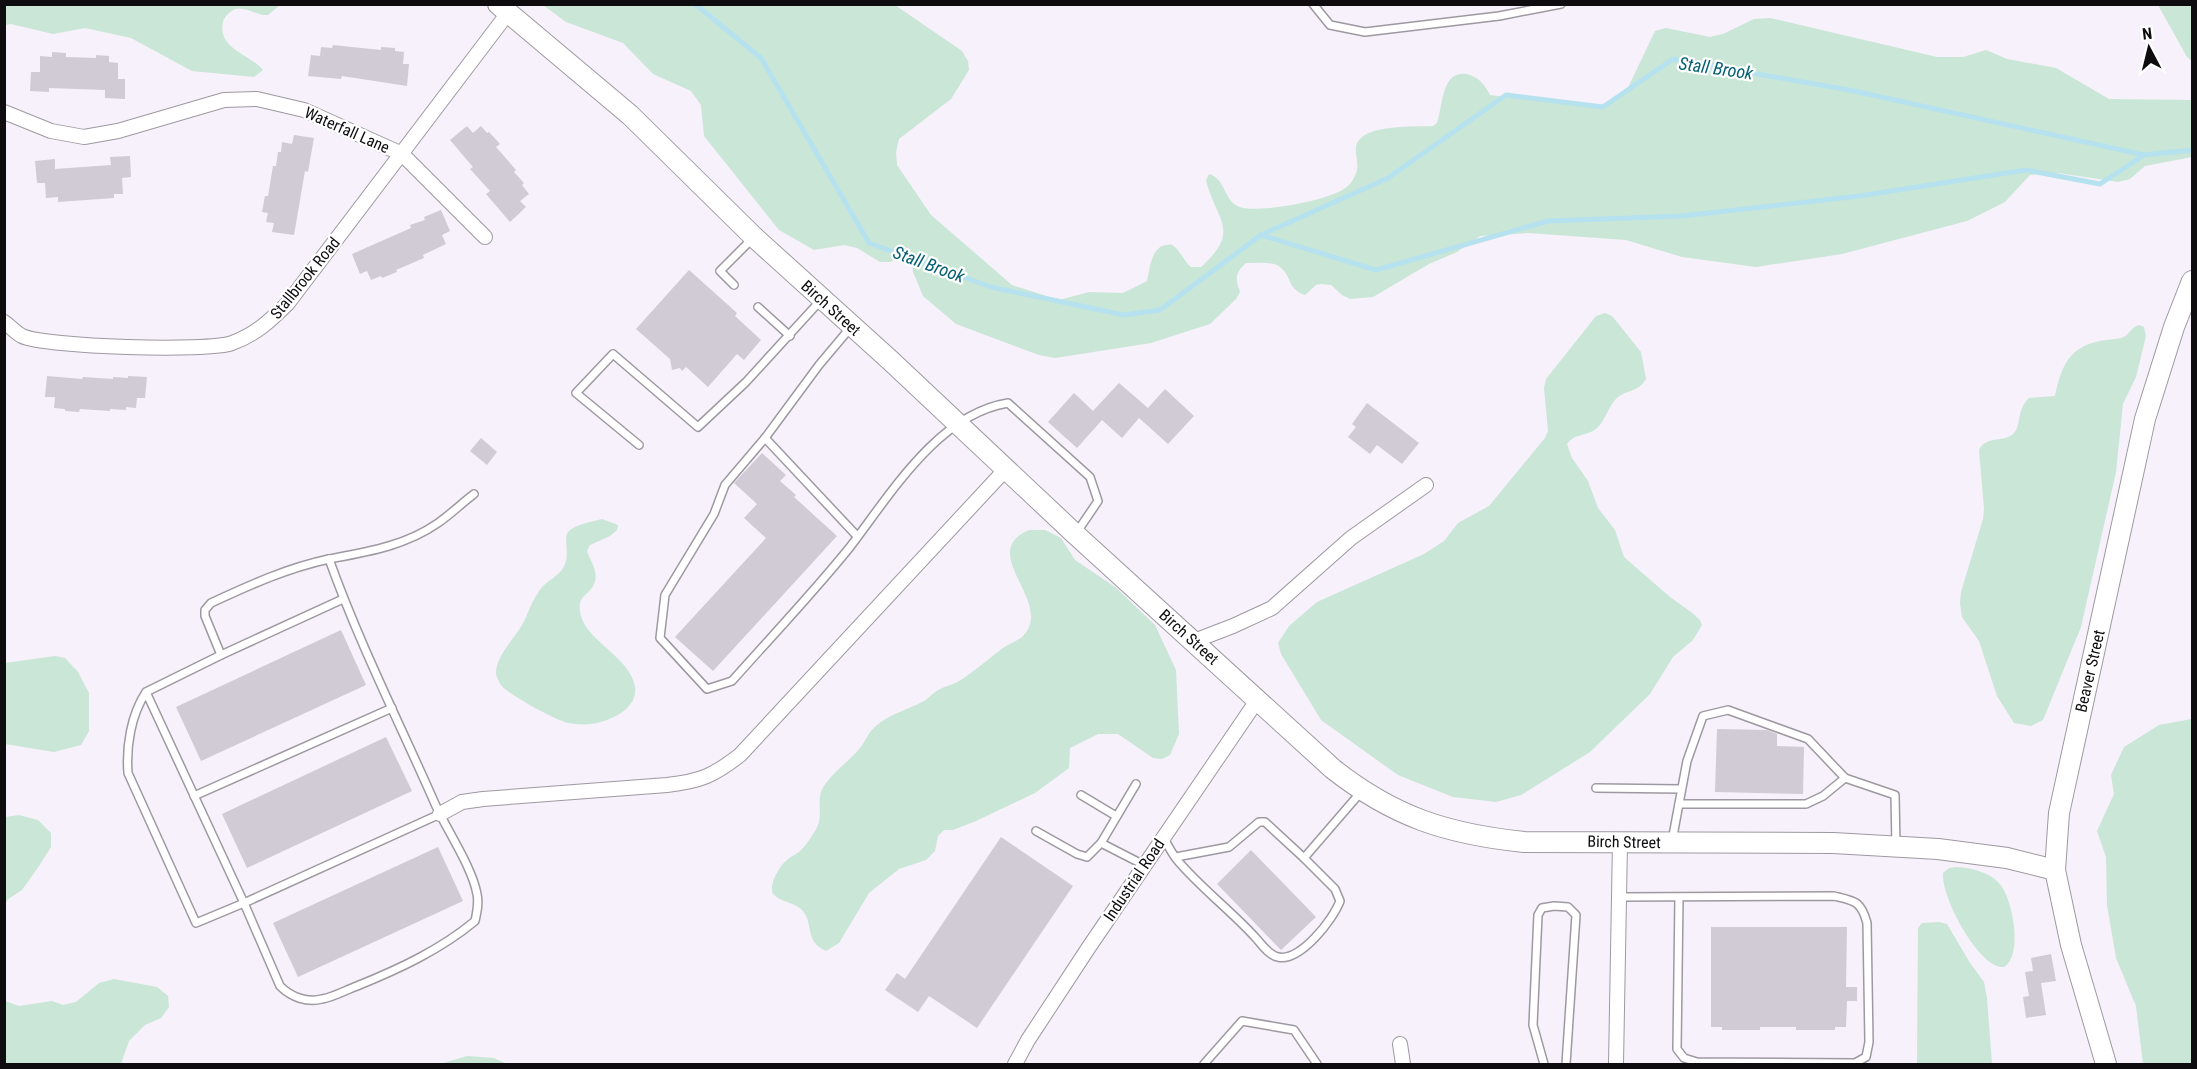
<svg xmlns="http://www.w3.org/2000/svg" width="2197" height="1069" viewBox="0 0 2197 1069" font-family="'Roboto Condensed',sans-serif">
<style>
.green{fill:#cae6d6}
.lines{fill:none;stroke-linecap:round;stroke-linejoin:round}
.stream{stroke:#b5e2ee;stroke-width:5}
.building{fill:#d0cbd4}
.lane-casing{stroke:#9e99a1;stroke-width:10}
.street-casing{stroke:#9e99a1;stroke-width:16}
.secondary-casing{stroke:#9e99a1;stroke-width:22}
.lane{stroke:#fff;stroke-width:7}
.street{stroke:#fff;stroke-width:14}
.secondary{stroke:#fff;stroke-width:20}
.labels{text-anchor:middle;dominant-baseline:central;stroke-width:4.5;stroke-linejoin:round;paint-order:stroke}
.street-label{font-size:16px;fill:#0e0c0f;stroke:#fff}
.water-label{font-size:18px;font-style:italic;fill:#025f72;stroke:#fff}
</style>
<rect width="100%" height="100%" fill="#f6f1fa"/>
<g class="green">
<path d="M 4,5 L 5,4 L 280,5 L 268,15 C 257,16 246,6 235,9 C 230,11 224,17 223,22 C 217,49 250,54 263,70 L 254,77 L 192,71 L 131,38 L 85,28 L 53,34 L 11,24 L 5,25 Z"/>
<path d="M 895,5 L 962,51 L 968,61 L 969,70 L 951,99 L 899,139 L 896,152 L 897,165 L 931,215 L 1012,285 L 1059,300 L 1089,292 L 1123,293 L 1147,281 C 1150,269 1151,246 1167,245 C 1171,244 1172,244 1176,248 C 1181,253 1184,261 1191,267 L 1201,267 C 1242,230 1216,221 1206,180 L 1209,174 C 1227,179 1223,204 1243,208 C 1264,212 1335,200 1349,185 C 1352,182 1355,176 1356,173 C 1361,161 1350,148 1361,138 C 1374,125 1414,127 1433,126 L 1437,123 C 1443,107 1441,66 1470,75 C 1481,79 1485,86 1490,95 L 1592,107 L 1613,102 L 1625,94 L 1655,31 L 1666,28 L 1710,37 L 1723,34 L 1754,19 L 1770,18 L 1937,57 L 1963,57 L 1986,50 L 2007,59 L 2056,68 L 2109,99 L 2192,100 L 2192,157 L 2145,166 L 2130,179 L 2118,182 L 2058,173 L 2030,175 L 2005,202 L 1967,221 L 1842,254 L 1756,267 L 1682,257 L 1626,240 L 1528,233 L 1480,236 L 1457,252 L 1429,264 L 1373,297 L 1350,299 L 1342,295 L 1331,285 L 1321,284 L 1316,285 L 1305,295 C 1287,289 1292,276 1280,267 C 1272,261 1256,263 1246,263 C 1235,273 1235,278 1240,292 L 1236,299 L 1210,324 L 1151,343 L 1055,358 L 1039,355 L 956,324 L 923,296 L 913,272 L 911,255 L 904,256 L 890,262 L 880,262 L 857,248 L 844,245 L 814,250 L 779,230 L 704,136 L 701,105 L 691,91 L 653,74 L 623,43 L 566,22 L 543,5 Z"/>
<path d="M 2158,5 L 2192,5 L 2192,61 L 2187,57 Z"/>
<path d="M 1605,313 L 1612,316 L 1641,352 L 1646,379 C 1638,393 1625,389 1615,400 C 1607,409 1604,425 1593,431 C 1583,436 1574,434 1567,444 L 1572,458 L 1588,481 L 1598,508 L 1615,530 L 1624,557 L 1670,597 L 1691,612 L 1700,620 L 1702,625 L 1693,640 L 1673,657 L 1650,694 L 1590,752 L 1521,795 L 1496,802 L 1453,797 L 1398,775 L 1321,720 L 1281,654 L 1278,643 L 1289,626 L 1317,602 L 1424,554 L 1444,541 L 1458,523 L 1489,506 L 1545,438 L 1548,431 L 1544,388 L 1546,379 L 1596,316 Z"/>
<path d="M 2139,325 L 2144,327 L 2146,336 L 2136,377 L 2123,404 L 2116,472 L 2081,627 L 2043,720 L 2031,726 L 2014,723 L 1997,696 L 1979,641 L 1962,617 L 1960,603 L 1961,592 L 1983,519 L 1984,509 L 1979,450 C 1986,435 2003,443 2013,434 C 2022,426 2016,410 2029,398 L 2055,396 C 2060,374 2065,353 2089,344 C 2099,340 2111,340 2121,338 C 2129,336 2131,327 2139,325 Z"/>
<path d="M 602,519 L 618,525 L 617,530 L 610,536 L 590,545 L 587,551 C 590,560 598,571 595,581 C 591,597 575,593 581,616 C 587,641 631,658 635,687 C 638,710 608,722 590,724 C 584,725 574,724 568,723 C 557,721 507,694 501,685 C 499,682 496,676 496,673 C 496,656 514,639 522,625 C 528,615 531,602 538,593 C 542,585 551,580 558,574 C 574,560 562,540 568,532 C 575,524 592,522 602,519 Z"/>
<path d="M 1029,530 L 1045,530 L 1061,538 L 1075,560 L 1115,587 L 1155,625 L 1176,670 L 1179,734 L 1170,755 L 1162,759 L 1153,758 L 1118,734 L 1098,734 L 1070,748 L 1069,768 L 1035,793 L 976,821 L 953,830 L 944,830 L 938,836 L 935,851 L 926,860 L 899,869 L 869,893 L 839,943 L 826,951 C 803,940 815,925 802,910 C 796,903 781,902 774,895 C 767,887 779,866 787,860 C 791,856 798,854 802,849 C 807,844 811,837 815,831 C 824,817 817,805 821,792 C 828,775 849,762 860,748 C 866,741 868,732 876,726 C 888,715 909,709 924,701 C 929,698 933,693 938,690 C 945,686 953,685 959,681 C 974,672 988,659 1003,648 C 1009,644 1017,641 1022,637 C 1057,604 975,553 1029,530 Z"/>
<path d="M 55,656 L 65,658 L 78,672 L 89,693 L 89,731 L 81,745 L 54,752 L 5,744 L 5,663 Z"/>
<path d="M 2192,719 L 2192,1064 L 2143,1064 L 2136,1006 L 2116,958 L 2107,905 L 2106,857 L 2097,831 L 2114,794 L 2111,775 L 2124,747 L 2159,725 Z"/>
<path d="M 19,815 L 38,820 L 51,833 L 51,847 L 39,866 L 22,890 L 8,899 L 5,904 L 5,817 Z"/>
<path d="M 1956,867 C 1973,868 1993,873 2002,887 C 2013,903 2023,956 2004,967 C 2001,967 1998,967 1995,965 C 1973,955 1941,896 1943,873 L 1949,868 Z"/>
<path d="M 1939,922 L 1947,924 L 1970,963 L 1984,982 L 1987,998 L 1992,1064 L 1917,1064 L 1918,928 L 1922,923 Z"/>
<path d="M 114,979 L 157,987 L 168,996 L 169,1007 L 161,1018 L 145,1025 L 129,1041 L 121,1064 L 5,1064 L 5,1001 L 19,1006 L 52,1001 L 63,1005 L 76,1002 L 99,983 Z"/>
<path d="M 467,1056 L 494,1058 L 507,1064 L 440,1064 Z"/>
</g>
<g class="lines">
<g class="stream">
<path d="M 695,4 L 761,58 L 869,243 L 991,287 L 1124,315 L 1160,310 L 1261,235 L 1388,178 L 1506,95 L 1603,107 L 1673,59 L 1854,91 L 2144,155 L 2192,150"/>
<path d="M 1261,235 L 1376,270 L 1548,221 L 1682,216 L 1859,196 L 2026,170 L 2100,184 L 2144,155"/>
</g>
</g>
<g class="building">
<path d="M 333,45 L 381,50 L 381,47 L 395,48 L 395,51 L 404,52 L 403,64 L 409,64 L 407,86 L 342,76 L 341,79 L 308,76 L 311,55 L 320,56 L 321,47 L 332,48 Z"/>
<path d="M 52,52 L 66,53 L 66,57 L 96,58 L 96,55 L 109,56 L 109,62 L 118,63 L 118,79 L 125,79 L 125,99 L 105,98 L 105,90 L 49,88 L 49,92 L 30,91 L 31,72 L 40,72 L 40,56 L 52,57 Z"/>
<path d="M 467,126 L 473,133 L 481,126 L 487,133 L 489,132 L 500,144 L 496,147 L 516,170 L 514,172 L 524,183 L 522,185 L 529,194 L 520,201 L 526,207 L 510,222 L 486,194 L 490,191 L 470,169 L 473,167 L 450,140 Z"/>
<path d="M 294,135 L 314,138 L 308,172 L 305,171 L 294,235 L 272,232 L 274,223 L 266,222 L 268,213 L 262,212 L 265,196 L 268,196 L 273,166 L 276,166 L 278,152 L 281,152 L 282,142 L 292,144 Z"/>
<path d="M 130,156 L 131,177 L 122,178 L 123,194 L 114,194 L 114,198 L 58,202 L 58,197 L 46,198 L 45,183 L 37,183 L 35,161 L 55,159 L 55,169 L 111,165 L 110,157 Z"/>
<path d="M 441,210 L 450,231 L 442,235 L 446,244 L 423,255 L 424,258 L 396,270 L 397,272 L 382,278 L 381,276 L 371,280 L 367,271 L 360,274 L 352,254 L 411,228 L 410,225 L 425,220 L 424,217 Z"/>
<path d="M 689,270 L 737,313 L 735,316 L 761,340 L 744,360 L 737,354 L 708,387 L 686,367 L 682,371 L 680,368 L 672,370 L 670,359 L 636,329 Z"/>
<path d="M 47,376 L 82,379 L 83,377 L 113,379 L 113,377 L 128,378 L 128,376 L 147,377 L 145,398 L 137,398 L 136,408 L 126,407 L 126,410 L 110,409 L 110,411 L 80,409 L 79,412 L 65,411 L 65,409 L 54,408 L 55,397 L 45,397 Z"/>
<path d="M 1119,383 L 1148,408 L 1165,389 L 1194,416 L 1168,444 L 1139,418 L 1122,438 L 1102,420 L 1077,448 L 1048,422 L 1074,393 L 1093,411 Z"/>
<path d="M 1367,403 L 1419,443 L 1402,464 L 1377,445 L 1370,454 L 1348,437 L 1356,427 L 1352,424 Z"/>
<path d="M 481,438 L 497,452 L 487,465 L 470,451 Z"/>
<path d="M 762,453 L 786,475 L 780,481 L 796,495 L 794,497 L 837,536 L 713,671 L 675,637 L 766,538 L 744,518 L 757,504 L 734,483 Z"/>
<path d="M 341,630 L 366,685 L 201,761 L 176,707 Z"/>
<path d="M 1717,729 L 1767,730 L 1777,734 L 1777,746 L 1804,747 L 1803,794 L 1715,792 Z"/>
<path d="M 386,737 L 412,791 L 247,868 L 222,814 Z"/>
<path d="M 1001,837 L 1073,886 L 977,1028 L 929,996 L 918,1012 L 885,990 L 897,973 L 905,979 Z"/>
<path d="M 438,847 L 463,901 L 298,977 L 273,923 Z"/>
<path d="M 1251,850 L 1316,917 L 1281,950 L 1217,884 Z"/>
<path d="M 1711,927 L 1847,927 L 1846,987 L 1857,987 L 1857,1001 L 1847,1001 L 1846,1027 L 1835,1027 L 1835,1030 L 1796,1030 L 1796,1027 L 1760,1027 L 1760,1030 L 1722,1030 L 1722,1027 L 1711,1027 Z"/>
<path d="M 2051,954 L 2056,981 L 2041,983 L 2046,1015 L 2026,1018 L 2023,997 L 2029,996 L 2025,972 L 2033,971 L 2031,958 Z"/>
</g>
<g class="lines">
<defs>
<g id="lane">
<path d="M 1313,4 L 1330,25 L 1365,32 L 1499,16 L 1561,4"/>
<path d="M 734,285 L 720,271 L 752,239"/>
<path d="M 758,307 L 790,336"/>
<path d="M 851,327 L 819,365 L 765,438 L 725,485 L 714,514 L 665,595 L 660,638 L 707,689 L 732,681 C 771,637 813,593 850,547 C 890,495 938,414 1008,403 L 1090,477 L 1098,501 L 1077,532"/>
<path d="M 765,438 L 857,536"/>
<path d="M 639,445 L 576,393 L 613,354 L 698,427 L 746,382 L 821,300"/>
<path d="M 329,559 C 367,552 405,546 438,523 C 451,514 462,503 474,494"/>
<path d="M 221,655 L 343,599"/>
<path d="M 146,692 L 221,655 L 205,616 L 205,610 L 211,603 C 250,585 287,568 329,559 C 359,643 400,724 436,806 C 448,832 472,867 477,894 C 479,903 477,912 475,921 C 440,950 399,969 357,986 C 346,990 334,997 322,999 C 307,1003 291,997 280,986 L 244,903 L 196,923 L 128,773 C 126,746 131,715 146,692 L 244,903 L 440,814"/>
<path d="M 1596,788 L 1681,789"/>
<path d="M 1081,795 L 1116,816"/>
<path d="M 194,796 L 392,708"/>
<path d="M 1679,804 L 1806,804 L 1823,796 L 1845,778"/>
<path d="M 1036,831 L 1077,854 L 1087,857 L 1101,843 L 1144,865"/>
<path d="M 1163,837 C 1168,845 1172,854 1178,861 C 1201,888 1230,910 1254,936 C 1261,943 1268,955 1278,957 C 1300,962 1333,920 1340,901 L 1335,889 L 1304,858 L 1361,792"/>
<path d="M 1672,841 L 1687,761 L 1703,716 L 1728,710 L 1808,739 L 1845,778 L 1895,795 L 1896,846"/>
<path d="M 1101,843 L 1136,784"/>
<path d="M 1176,857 L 1229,847 L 1259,822 L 1265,822 L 1304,858"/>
<path d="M 1620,897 L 1834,896 C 1855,901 1861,901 1867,923 L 1869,1042 L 1866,1057 L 1855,1063 L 1697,1062 L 1684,1058 L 1677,1049 L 1679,897"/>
<path d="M 1204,1064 L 1242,1021 L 1294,1030 L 1317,1064"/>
<path d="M 1544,1064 L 1533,1025 L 1538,915 L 1542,908 L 1554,906 L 1568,907 L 1576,915 L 1566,1064"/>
</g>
<g id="street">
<path d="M 4,112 L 51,131 L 84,137 L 118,131 L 224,100 L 257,99 L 304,110 L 402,154 L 485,237"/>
<path d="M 4,322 C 10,326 16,333 22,336 C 45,347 209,352 232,343 C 255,335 271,320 288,303 L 508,13"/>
<path d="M 1194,641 L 1233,626 L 1272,608 L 1351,538 L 1426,485"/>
<path d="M 440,814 L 462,802 L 483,799 L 667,785 C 701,781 713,776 740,755 L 1006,469"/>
<path d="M 1400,1044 L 1403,1064"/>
<path d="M 1015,1064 L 1028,1040 L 1089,947 L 1258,699"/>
<path d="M 1616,1064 L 1620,842"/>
</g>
<g id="secondary">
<path d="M 498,4 L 630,115 L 754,237 L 891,361 L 1075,534 L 1333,769 C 1394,817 1447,834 1524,842 L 1833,843 L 1938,849 L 2007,858 L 2055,870"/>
<path d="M 2106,1064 L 2071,945 L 2055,870 L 2059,813 L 2145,419 L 2174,327 L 2192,281"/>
</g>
</defs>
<use href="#lane" class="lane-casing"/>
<use href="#street" class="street-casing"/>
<use href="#secondary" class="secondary-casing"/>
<use href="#lane" class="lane"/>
<use href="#street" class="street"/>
<use href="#secondary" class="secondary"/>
</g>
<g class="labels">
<g class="street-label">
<text transform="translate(347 130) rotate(24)">Waterfall Lane</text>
<text transform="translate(305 278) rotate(-51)">Stallbrook Road</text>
<text transform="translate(831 308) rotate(42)">Birch Street</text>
<text transform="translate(1189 637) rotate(42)">Birch Street</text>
<text transform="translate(2090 671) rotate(-77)">Beaver Street</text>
<text transform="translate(1624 842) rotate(1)">Birch Street</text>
<text transform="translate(1134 880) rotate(-56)">Industrial Road</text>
</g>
<g class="water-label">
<text transform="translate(1716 68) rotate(8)">Stall Brook</text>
<text transform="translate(929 264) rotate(20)">Stall Brook</text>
</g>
</g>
<rect width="2197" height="1069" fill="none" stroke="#0e0c0f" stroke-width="12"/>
<g transform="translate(2149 48) rotate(353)" stroke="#ffffff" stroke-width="4.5" paint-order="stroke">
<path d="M0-4.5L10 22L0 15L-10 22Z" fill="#0e0c0f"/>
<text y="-9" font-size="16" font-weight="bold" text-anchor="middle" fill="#0e0c0f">N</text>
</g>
</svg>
